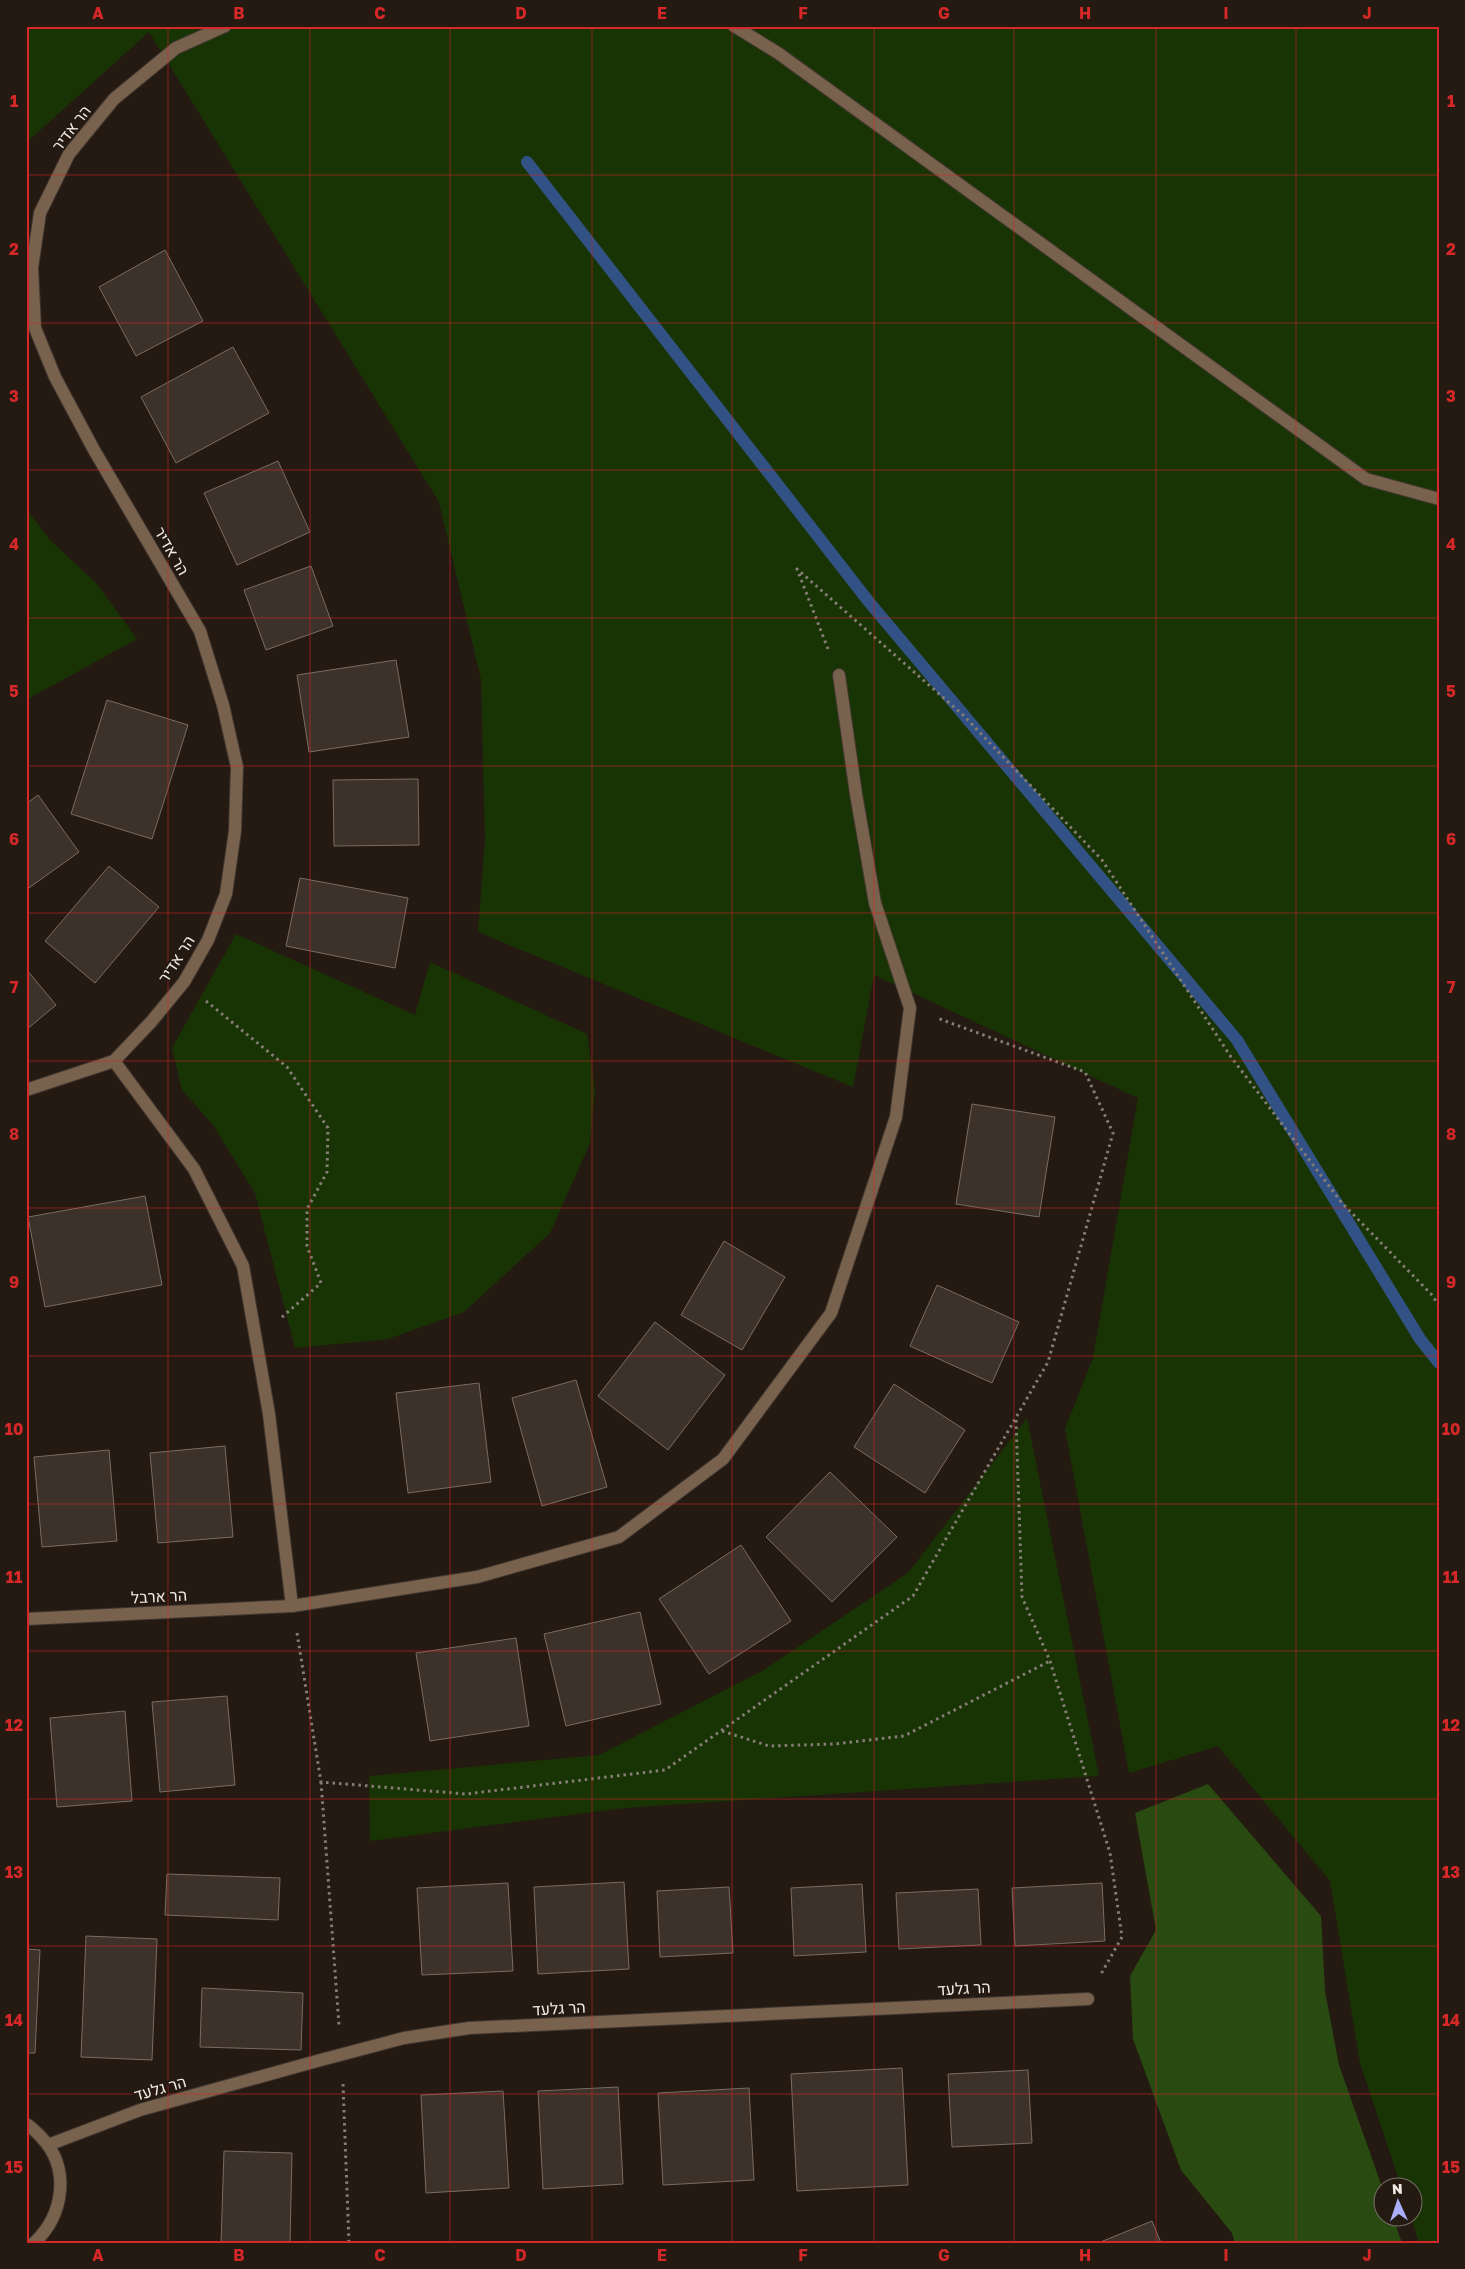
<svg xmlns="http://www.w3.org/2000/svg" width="1465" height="2269" viewBox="0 0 1465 2269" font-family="'Golos Text',Heebo,sans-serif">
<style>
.green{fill:#193404}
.forest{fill:#294a11}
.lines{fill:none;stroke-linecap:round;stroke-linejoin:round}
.stream{stroke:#325285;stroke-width:12}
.building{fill:#3d3229;stroke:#796c63}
.minor-casing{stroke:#413730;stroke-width:14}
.path{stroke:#867e76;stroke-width:3;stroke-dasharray:2.5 4;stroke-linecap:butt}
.minor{stroke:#78624d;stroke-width:12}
.grid{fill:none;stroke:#d62828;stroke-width:1;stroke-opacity:0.55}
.labels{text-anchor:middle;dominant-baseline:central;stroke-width:4;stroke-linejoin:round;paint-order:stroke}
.street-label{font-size:16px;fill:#f2ebe5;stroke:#241a12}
.neatline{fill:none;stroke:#d62828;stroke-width:2}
.grid-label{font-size:16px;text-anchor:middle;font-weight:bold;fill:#d62828}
</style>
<rect width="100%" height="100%" fill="#241a12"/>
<g class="green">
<path d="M 26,26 L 1439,26 L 1439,2243 L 1419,2243 L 1411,2217 L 1412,2216 L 1412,2186 L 1401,2186 L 1360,2063 L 1330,1881 L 1218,1746 L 1129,1773 L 1065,1429 L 1093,1358 L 1138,1098 L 874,975 L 853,1087 L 478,932 L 485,841 L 481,679 L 439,502 L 149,32 L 26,143 Z"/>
<path d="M 26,509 L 51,541 L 96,583 L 137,639 L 26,700 Z"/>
<path d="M 236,934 L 415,1015 L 430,962 L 587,1034 L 595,1090 L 590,1143 L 550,1233 L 464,1312 L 388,1339 L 295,1348 L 255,1193 L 213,1125 L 182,1090 L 172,1048 Z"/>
<path d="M 1027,1418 L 1099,1776 L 624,1808 L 370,1841 L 369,1776 L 599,1755 L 762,1671 L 908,1573 Z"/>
</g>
<path class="forest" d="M 1208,1784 L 1321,1916 L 1325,1991 L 1339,2065 L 1382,2187 L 1382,2216 L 1393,2217 L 1402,2243 L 1235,2243 L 1232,2233 L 1181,2170 L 1133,2039 L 1130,1976 L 1156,1930 L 1135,1813 Z"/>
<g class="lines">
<path class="stream" d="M 527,162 L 869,602 L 1237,1040 L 1420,1339 L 1439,1363"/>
</g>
<g class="building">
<path d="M 165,250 L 203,321 L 136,356 L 99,287 Z"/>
<path d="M 233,347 L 269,413 L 176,463 L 141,397 Z"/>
<path d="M 278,461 L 310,532 L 237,565 L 204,493 Z"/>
<path d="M 311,566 L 333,626 L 266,650 L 244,590 Z"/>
<path d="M 396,660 L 409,737 L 309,752 L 297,675 Z"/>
<path d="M 107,700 L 188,725 L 152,839 L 71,814 Z"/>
<path d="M 418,779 L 419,845 L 334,846 L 333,780 Z"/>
<path d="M 38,795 L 79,852 L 26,890 L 26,804 Z"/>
<path d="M 109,866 L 159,907 L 95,983 L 45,941 Z"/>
<path d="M 300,878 L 408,898 L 395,968 L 286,946 Z"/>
<path d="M 26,969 L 56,1005 L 26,1030 Z"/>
<path d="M 972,1104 L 1055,1117 L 1039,1217 L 956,1204 Z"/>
<path d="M 145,1196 L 162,1285 L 45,1307 L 28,1217 Z"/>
<path d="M 724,1241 L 785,1277 L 742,1350 L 681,1315 Z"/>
<path d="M 937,1285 L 1019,1322 L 992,1383 L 910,1346 Z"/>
<path d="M 655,1322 L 725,1375 L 668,1450 L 598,1396 Z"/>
<path d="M 576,1380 L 607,1487 L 542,1506 L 512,1398 Z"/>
<path d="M 479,1383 L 491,1482 L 408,1493 L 396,1393 Z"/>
<path d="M 894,1384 L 965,1430 L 925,1493 L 854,1447 Z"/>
<path d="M 225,1446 L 233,1537 L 158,1543 L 150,1453 Z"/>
<path d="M 109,1450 L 117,1541 L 42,1547 L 34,1457 Z"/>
<path d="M 830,1472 L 897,1537 L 832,1602 L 766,1537 Z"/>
<path d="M 741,1545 L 791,1621 L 709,1674 L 659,1599 Z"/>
<path d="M 640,1612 L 661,1704 L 566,1726 L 544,1634 Z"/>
<path d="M 516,1638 L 529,1726 L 430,1741 L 416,1653 Z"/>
<path d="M 227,1696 L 235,1785 L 160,1792 L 152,1702 Z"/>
<path d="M 125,1711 L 132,1801 L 57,1807 L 50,1718 Z"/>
<path d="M 167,1874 L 280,1878 L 278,1920 L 165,1915 Z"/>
<path d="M 624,1882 L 629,1969 L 538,1974 L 534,1887 Z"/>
<path d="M 508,1883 L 513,1971 L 422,1975 L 417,1888 Z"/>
<path d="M 1102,1883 L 1105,1941 L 1015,1946 L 1012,1888 Z"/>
<path d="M 862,1884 L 866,1952 L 794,1956 L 791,1888 Z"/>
<path d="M 729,1887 L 733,1953 L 660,1957 L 657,1891 Z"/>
<path d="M 978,1889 L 981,1945 L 899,1949 L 896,1893 Z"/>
<path d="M 86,1936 L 157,1939 L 152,2060 L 81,2057 Z"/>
<path d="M 26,1949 L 40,1950 L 35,2053 L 26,2053 Z"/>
<path d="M 202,1988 L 303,1993 L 301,2050 L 200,2047 Z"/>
<path d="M 902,2068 L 908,2185 L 797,2191 L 791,2074 Z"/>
<path d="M 1028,2070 L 1032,2143 L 952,2147 L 948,2074 Z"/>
<path d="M 618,2087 L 623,2184 L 543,2189 L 538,2091 Z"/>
<path d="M 749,2088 L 754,2180 L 663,2185 L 658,2093 Z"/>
<path d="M 503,2091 L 509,2188 L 426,2193 L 421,2095 Z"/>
<path d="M 224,2151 L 292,2153 L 290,2243 L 221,2243 Z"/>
<path d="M 1152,2221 L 1161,2243 L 1098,2243 Z"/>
</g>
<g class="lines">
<defs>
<g id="minor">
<path d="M 734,26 L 778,53 L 1366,479 L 1439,499"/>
<path d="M 114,1061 L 194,1169 L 243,1266 L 269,1414 L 292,1606"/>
<path d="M 26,1090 L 114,1061 L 151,1022 L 184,982 L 208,940 L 226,894 L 235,831 L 237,767 L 223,705 L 200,631 L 94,450 L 55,377 L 35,328 L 32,268 L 40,213 L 69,154 L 114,99 L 176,48 L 225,26"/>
<path d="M 26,1619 L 292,1606 L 477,1577 L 619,1537 L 723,1459 L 831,1313 L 896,1117 L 910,1008 L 875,903 L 856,794 L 839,675"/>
<path d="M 26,2124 C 32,2127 36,2132 41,2137 C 71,2168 64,2215 34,2243"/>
<path d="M 48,2145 L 140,2110 L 317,2061 L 404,2038 L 469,2028 L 1088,1999"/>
</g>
</defs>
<use href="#minor" class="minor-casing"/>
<g class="path">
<path d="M 828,649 L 797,569 L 963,715 L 1102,860 L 1231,1057 L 1342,1203 L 1432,1295 L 1439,1306"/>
<path d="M 206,1001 L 287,1067 L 328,1128 L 327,1172 L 307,1209 L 307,1246 L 321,1283 L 281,1318"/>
<path d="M 1016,1420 L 1022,1597 L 1050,1661 L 1110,1853 L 1122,1937 L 1101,1974"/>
<path d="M 297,1633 L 321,1782 L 466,1794 L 665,1770 L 913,1596 L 1048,1362 L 1113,1133 L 1085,1072 L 937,1018"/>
<path d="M 722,1731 L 769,1746 L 834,1744 L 904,1736 L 1050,1661"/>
<path d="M 321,1782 L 339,2025"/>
<path d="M 343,2084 L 349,2243"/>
</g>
<use href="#minor" class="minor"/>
</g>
<path class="grid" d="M 168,26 L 168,2243M 310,26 L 310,2243M 450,26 L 450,2243M 592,26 L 592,2243M 732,26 L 732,2243M 874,26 L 874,2243M 1014,26 L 1014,2243M 1156,26 L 1156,2243M 1296,26 L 1296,2243M 26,175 L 1439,175M 26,323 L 1439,323M 26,470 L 1439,470M 26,618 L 1439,618M 26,766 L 1439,766M 26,913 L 1439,913M 26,1061 L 1439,1061M 26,1208 L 1439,1208M 26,1356 L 1439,1356M 26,1504 L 1439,1504M 26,1651 L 1439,1651M 26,1799 L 1439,1799M 26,1946 L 1439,1946M 26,2094 L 1439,2094"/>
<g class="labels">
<g class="street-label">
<text transform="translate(71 128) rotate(-53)">הר אדיר</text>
<text transform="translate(172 551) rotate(60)">הר אדיר</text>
<text transform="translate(176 959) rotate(-57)">הר אדיר</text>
<text transform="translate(159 1596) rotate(-3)">הר ארבל</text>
<text transform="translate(964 1988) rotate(-3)">הר גלעד</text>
<text transform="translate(559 2008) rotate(-3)">הר גלעד</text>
<text transform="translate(160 2088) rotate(-16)">הר גלעד</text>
</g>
</g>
<rect width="1465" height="2269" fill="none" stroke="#241a12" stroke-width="55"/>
<g transform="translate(1398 2202) rotate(357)"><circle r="24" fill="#241a12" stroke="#766e66"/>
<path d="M0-4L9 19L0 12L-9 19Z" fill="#abaffb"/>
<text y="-8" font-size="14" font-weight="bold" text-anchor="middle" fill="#f2ebe5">N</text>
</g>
<rect x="28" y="28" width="1410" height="2214" class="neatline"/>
<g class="grid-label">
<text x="98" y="19">A</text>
<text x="239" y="19">B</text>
<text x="380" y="19">C</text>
<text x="521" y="19">D</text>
<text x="662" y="19">E</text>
<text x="803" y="19">F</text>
<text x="944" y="19">G</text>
<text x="1085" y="19">H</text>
<text x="1226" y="19">I</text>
<text x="1367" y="19">J</text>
<text x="14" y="107">1</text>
<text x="1451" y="107">1</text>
<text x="14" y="255">2</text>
<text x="1451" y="255">2</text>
<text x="14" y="402">3</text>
<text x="1451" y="402">3</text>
<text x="14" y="550">4</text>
<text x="1451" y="550">4</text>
<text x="14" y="697">5</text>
<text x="1451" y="697">5</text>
<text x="14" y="845">6</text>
<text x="1451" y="845">6</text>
<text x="14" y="993">7</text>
<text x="1451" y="993">7</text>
<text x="14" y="1140">8</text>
<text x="1451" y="1140">8</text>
<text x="14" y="1288">9</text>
<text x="1451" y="1288">9</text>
<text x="14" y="1435">10</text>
<text x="1451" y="1435">10</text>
<text x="14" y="1583">11</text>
<text x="1451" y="1583">11</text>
<text x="14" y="1731">12</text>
<text x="1451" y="1731">12</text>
<text x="14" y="1878">13</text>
<text x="1451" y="1878">13</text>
<text x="14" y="2026">14</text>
<text x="1451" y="2026">14</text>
<text x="14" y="2173">15</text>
<text x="1451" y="2173">15</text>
<text x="98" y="2261">A</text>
<text x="239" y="2261">B</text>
<text x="380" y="2261">C</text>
<text x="521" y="2261">D</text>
<text x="662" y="2261">E</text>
<text x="803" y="2261">F</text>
<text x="944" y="2261">G</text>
<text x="1085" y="2261">H</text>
<text x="1226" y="2261">I</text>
<text x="1367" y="2261">J</text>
</g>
</svg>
